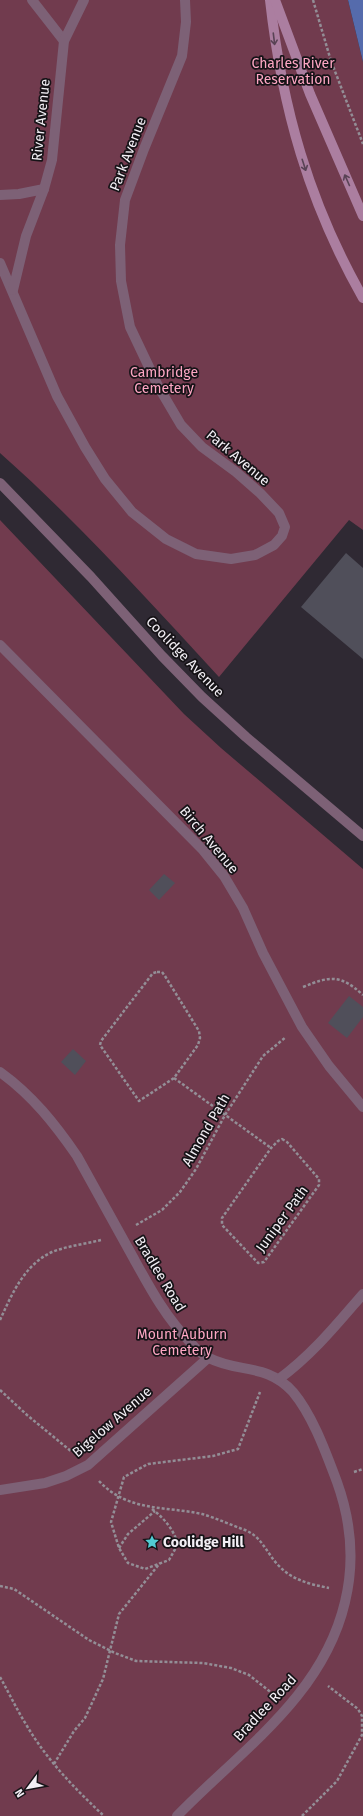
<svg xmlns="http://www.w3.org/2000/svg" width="363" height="1816" viewBox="0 0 363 1816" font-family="'Fira Sans',sans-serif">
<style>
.green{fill:#713b4e}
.water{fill:#556bac}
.building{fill:#504f5a}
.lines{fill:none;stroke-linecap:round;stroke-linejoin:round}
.path{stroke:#938e96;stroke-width:2.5;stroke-dasharray:3 2;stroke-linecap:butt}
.service{stroke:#7d6176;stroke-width:10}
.tertiary{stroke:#7d6176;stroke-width:10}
.secondary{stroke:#ab7ea0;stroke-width:10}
.oneway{stroke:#594355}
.labels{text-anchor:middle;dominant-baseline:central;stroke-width:3.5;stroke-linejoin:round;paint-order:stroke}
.park-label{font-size:14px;fill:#fda6c3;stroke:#161317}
.street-label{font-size:14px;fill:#f3eff5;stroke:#161317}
.poi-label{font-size:14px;font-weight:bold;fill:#f3eff5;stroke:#161317;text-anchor:start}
</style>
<rect width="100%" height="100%" fill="#2f2933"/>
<g class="green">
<path d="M 0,0 L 348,0 L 363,62 L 363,530 L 349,520 L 219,677 C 148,600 78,522 0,453 Z"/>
<path d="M 0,520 L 184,714 L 221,748 L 363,869 L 363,1816 L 0,1816 Z"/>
</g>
<path class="water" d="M 348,0 L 363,0 L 363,62 Z"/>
<g class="building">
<path d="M 346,553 L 363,568 L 363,659 L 301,607 Z"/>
<path d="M 164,874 L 175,883 L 159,900 L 149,890 Z"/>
<path d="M 349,996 L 363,1007 L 363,1017 L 347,1038 L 328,1023 Z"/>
<path d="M 73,1049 L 86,1061 L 75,1075 L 61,1062 Z"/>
</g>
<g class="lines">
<g class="path">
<path d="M 313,0 L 331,61 L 363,144"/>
<path d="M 157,972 L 162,972 L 165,976 L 199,1031 L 200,1038 L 198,1045 L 174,1078 L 139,1101 L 100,1045 L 101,1041 L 153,973 Z"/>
<path d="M 303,987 C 330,976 340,974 363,995"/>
<path d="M 174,1078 L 271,1148"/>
<path d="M 282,1139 L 287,1142 L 319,1179 L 319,1185 L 264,1262 L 258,1263 L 222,1225 L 222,1218 L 271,1148 L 278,1141 Z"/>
<path d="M 136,1225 L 162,1210 L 180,1192 L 196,1169 L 225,1115 L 263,1056 L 286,1037"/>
<path d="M 0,1320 C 12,1294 24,1265 52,1252 C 67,1246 85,1244 101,1240"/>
<path d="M 0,1390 L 27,1415 L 72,1452"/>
<path d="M 354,1472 L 363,1469"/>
<path d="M 99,1481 C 128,1512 165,1506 202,1514 C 216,1518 231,1525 245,1530 C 262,1537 266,1552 278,1565 C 292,1580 309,1584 329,1588"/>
<path d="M 152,1509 C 165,1519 173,1529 178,1544 L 169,1560 L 145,1569 L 128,1563 L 119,1548 L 111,1522 L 124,1477 L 148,1464 L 213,1456 L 238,1449 L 260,1392"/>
<path d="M 119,1548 L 128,1534 L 155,1511"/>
<path d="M 0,1586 L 14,1589 L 89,1640 L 115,1653 L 136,1661 L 203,1663 L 231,1668 L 249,1675 L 273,1694"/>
<path d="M 0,1677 C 9,1693 17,1710 27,1726 C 47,1760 75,1789 104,1816"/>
<path d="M 54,1764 L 74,1731 L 85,1718 L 103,1679 L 119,1614 L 160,1563"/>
<path d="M 302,1816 L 337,1781 L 362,1735 L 362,1716 L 358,1709 L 328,1686"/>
</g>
<g class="service">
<path d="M 32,0 L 64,41"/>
<path d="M 0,195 L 19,194 L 44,189"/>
<path d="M 0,263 L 57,396 L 85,447 L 105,479 L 132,512 L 166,539 L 196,554 L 231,559 L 255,555 L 274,545 L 282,536 L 285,527 L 279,513 L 260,493 L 236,472 L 202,447 L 181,425 L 158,386 L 130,327 L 121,281 L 120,245 L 125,200 L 144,149 L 182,56 L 186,22 L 185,0"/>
<path d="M 13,290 L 26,236 L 44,189 L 52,160 L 64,41 L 84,0"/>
<path d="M 0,645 L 203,850 L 224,876 L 243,908 L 263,953 L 302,1027 L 329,1066 L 363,1107"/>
<path d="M 0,1072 C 32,1095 55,1124 77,1156 C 96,1190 115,1225 134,1259 C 150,1288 166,1318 190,1342 C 195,1348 202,1355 209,1358 C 238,1373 267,1363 293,1392 C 313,1416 326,1453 337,1482 C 351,1521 355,1561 345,1602 C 323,1696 241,1750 177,1816"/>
<path d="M 279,1379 C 312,1355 337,1324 363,1294"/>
<path d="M 0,1490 L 45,1483 L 66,1476 L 88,1465 L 208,1358"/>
</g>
<path class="tertiary" d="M 0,483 L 91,577 L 162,656 L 202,697 L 246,737 L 363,836"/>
<g class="secondary">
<path d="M 270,0 C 282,108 309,203 363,298"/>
<path d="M 275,0 L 310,94 L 363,216"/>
</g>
</g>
<defs><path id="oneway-shaft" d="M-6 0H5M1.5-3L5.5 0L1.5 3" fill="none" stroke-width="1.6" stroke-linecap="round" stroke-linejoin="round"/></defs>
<g class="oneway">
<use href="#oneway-shaft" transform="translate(274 39) rotate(83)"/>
<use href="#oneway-shaft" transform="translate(304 165) rotate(72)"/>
<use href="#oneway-shaft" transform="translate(347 180) rotate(-114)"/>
</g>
<defs>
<symbol id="sight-bare" viewBox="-9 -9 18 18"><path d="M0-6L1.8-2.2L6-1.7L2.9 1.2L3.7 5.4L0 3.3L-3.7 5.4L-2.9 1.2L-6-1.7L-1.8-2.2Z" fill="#51ccd3" stroke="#161317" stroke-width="2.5" paint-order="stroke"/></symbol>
</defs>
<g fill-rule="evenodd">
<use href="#sight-bare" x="142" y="1532" width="20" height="20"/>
</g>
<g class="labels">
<g class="park-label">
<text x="293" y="63">Charles River<tspan x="293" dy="16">Reservation</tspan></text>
<text x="164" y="372">Cambridge<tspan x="164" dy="16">Cemetery</tspan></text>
<text x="182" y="1334">Mount Auburn<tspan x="182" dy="16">Cemetery</tspan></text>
</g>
<g class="street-label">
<text transform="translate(41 120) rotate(-84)">River Avenue</text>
<text transform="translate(128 154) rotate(-69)">Park Avenue</text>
<text transform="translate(238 458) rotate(40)">Park Avenue</text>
<text transform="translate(185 657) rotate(46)">Coolidge Avenue</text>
<text transform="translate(209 840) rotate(50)">Birch Avenue</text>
<text transform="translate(206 1130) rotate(-60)">Almond Path</text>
<text transform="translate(282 1219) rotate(-54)">Juniper Path</text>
<text transform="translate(160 1274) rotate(59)">Bradlee Road</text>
<text transform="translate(112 1422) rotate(-41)">Bigelow Avenue</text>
<text transform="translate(265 1708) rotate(-47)">Bradlee Road</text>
</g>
<g class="poi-label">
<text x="163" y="1542">Coolidge Hill</text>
</g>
</g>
<g transform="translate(28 1788) rotate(238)" stroke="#161317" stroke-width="3" paint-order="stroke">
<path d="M0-3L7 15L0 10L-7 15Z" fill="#f3eff5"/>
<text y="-6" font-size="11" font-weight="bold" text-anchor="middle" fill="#f3eff5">N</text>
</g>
</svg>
